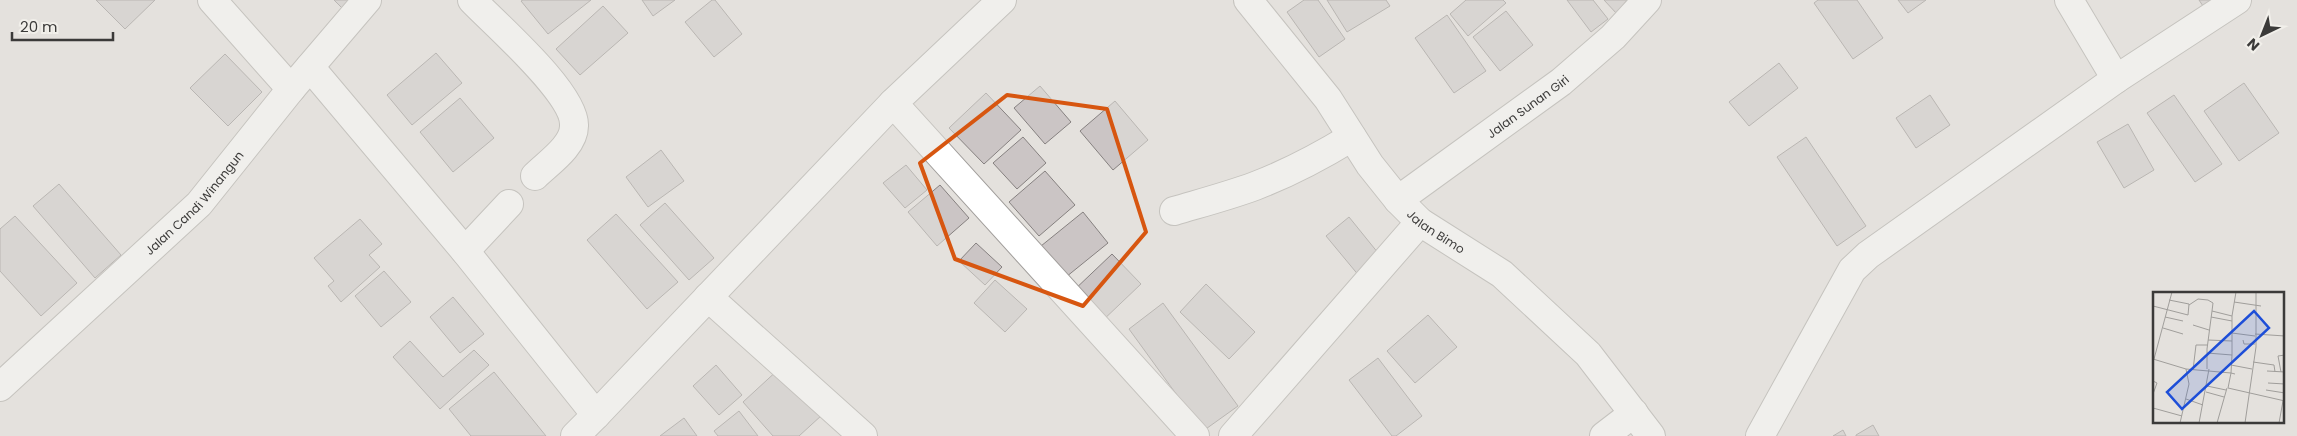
<svg xmlns="http://www.w3.org/2000/svg" width="2297" height="436" viewBox="0 0 2297 436" font-family="Poppins,sans-serif">
<style>
.building{fill:#cbc5c5;stroke:#868180}
.lines{fill:none;stroke-linecap:round;stroke-linejoin:round}
.street-casing{stroke:#a19e9b;stroke-width:30}
.street{stroke:#fff;stroke-width:28}
.marked{fill:none;stroke:#d75610;stroke-width:4;stroke-linejoin:round}
.labels{text-anchor:middle;dominant-baseline:central;stroke-width:5;stroke-linejoin:round;paint-order:stroke}
.street-label{font-size:12px;fill:#3b3a39;stroke:#f1efea}
.inset-road{fill:none;stroke:#a09e9b;stroke-width:1}
.view{fill:#1d4ed8;fill-opacity:0.15;stroke:#1d4ed8;stroke-width:2.5}
.inset-edge{fill:none;stroke:#3b3a39;stroke-width:2.5}
</style>
<rect width="100%" height="100%" fill="#e4e1dd"/>
<g class="building">
<path d="M 96,0 L 155,0 L 125,29 Z"/>
<path d="M 334,0 L 351,0 L 342,8 Z"/>
<path d="M 523,0 L 591,0 L 548,34 L 521,1 Z"/>
<path d="M 642,0 L 675,0 L 653,16 Z"/>
<path d="M 712,0 L 715,0 L 742,34 L 714,57 L 685,22 Z"/>
<path d="M 1304,0 L 1318,0 L 1345,39 L 1319,57 L 1287,12 Z"/>
<path d="M 1327,0 L 1386,0 L 1390,6 L 1347,32 Z"/>
<path d="M 1466,0 L 1503,0 L 1506,3 L 1468,36 L 1450,14 Z"/>
<path d="M 1567,0 L 1593,0 L 1608,19 L 1591,32 Z"/>
<path d="M 1604,0 L 1627,0 L 1617,14 Z"/>
<path d="M 1818,0 L 1857,0 L 1883,38 L 1853,59 L 1814,3 Z"/>
<path d="M 1898,0 L 1926,0 L 1908,13 Z"/>
<path d="M 2199,0 L 2218,0 L 2205,9 Z"/>
<path d="M 603,6 L 628,33 L 580,75 L 556,49 Z"/>
<path d="M 1506,11 L 1533,45 L 1500,71 L 1473,37 Z"/>
<path d="M 1447,15 L 1486,71 L 1454,93 L 1415,38 Z"/>
<path d="M 436,53 L 462,83 L 412,125 L 387,95 Z"/>
<path d="M 225,54 L 262,92 L 228,126 L 190,88 Z"/>
<path d="M 1779,63 L 1798,88 L 1749,126 L 1729,102 Z"/>
<path d="M 2244,83 L 2279,133 L 2239,161 L 2204,111 Z"/>
<path d="M 1040,86 L 1071,122 L 1045,144 L 1014,108 Z"/>
<path d="M 986,93 L 1021,130 L 984,164 L 949,128 Z"/>
<path d="M 1930,95 L 1950,125 L 1916,148 L 1896,118 Z"/>
<path d="M 2174,95 L 2222,164 L 2195,182 L 2147,113 Z"/>
<path d="M 460,98 L 494,138 L 453,172 L 420,132 Z"/>
<path d="M 1115,101 L 1148,140 L 1113,170 L 1080,131 Z"/>
<path d="M 2128,124 L 2154,170 L 2124,188 L 2097,142 Z"/>
<path d="M 1023,137 L 1046,163 L 1017,189 L 993,163 Z"/>
<path d="M 1806,137 L 1866,226 L 1837,246 L 1777,157 Z"/>
<path d="M 661,150 L 684,181 L 648,207 L 626,177 Z"/>
<path d="M 906,165 L 927,190 L 905,208 L 883,183 Z"/>
<path d="M 1045,171 L 1075,205 L 1039,236 L 1009,202 Z"/>
<path d="M 59,184 L 121,255 L 95,278 L 33,206 Z"/>
<path d="M 940,185 L 969,218 L 937,246 L 908,212 Z"/>
<path d="M 665,203 L 714,258 L 689,280 L 640,225 Z"/>
<path d="M 1083,212 L 1108,243 L 1066,277 L 1041,246 Z"/>
<path d="M 616,214 L 678,282 L 647,309 L 587,240 Z"/>
<path d="M 15,216 L 77,283 L 41,316 L 0,271 L 0,229 Z"/>
<path d="M 1349,217 L 1383,259 L 1360,277 L 1326,236 Z"/>
<path d="M 360,219 L 382,244 L 369,255 L 380,267 L 341,302 L 328,286 L 334,281 L 314,258 Z"/>
<path d="M 976,243 L 1002,267 L 985,285 L 959,261 Z"/>
<path d="M 1112,254 L 1141,284 L 1100,323 L 1071,293 Z"/>
<path d="M 384,271 L 411,302 L 381,327 L 355,296 Z"/>
<path d="M 995,280 L 1027,309 L 1005,332 L 974,303 Z"/>
<path d="M 1206,284 L 1255,332 L 1229,359 L 1180,312 Z"/>
<path d="M 453,297 L 484,334 L 460,353 L 430,317 Z"/>
<path d="M 1163,303 L 1238,406 L 1203,431 L 1129,329 Z"/>
<path d="M 1428,315 L 1457,347 L 1415,383 L 1387,351 Z"/>
<path d="M 410,341 L 443,377 L 474,350 L 489,365 L 440,409 L 393,357 Z"/>
<path d="M 1378,358 L 1422,416 L 1396,436 L 1392,436 L 1349,380 Z"/>
<path d="M 716,365 L 742,395 L 719,415 L 693,386 Z"/>
<path d="M 780,368 L 822,415 L 799,436 L 773,436 L 743,402 Z"/>
<path d="M 494,372 L 546,436 L 471,436 L 449,409 Z"/>
<path d="M 739,411 L 758,436 L 718,436 L 714,431 Z"/>
<path d="M 684,418 L 697,436 L 660,436 Z"/>
<path d="M 1873,425 L 1879,436 L 1856,436 L 1856,435 Z"/>
<path d="M 1843,430 L 1846,436 L 1833,436 Z"/>
</g>
<g class="lines">
<defs>
<g id="street">
<path d="M 212,0 L 291,89"/>
<path d="M 472,0 C 495,24 576,94 574,126 C 574,146 548,163 535,176"/>
<path d="M 1002,0 L 893,103 L 1195,436"/>
<path id="s1" d="M 1248,0 L 1328,99 L 1370,165 L 1398,200 L 1420,222 L 1502,274 L 1588,354 L 1651,436"/>
<path d="M 2069,0 L 2116,79"/>
<path d="M 310,67 L 465,251 L 596,415 L 893,103"/>
<path id="s2" d="M 1398,200 L 1561,82 L 1613,37 L 1647,0"/>
<path d="M 1174,211 C 1201,203 1228,196 1255,186 C 1289,173 1321,156 1352,137"/>
<path d="M 465,251 L 509,204"/>
<path d="M 708,297 L 863,436"/>
<path id="s3" d="M 0,387 L 199,204 L 291,89 L 367,0"/>
<path d="M 575,436 L 596,415"/>
<path d="M 1233,436 L 1420,222"/>
<path d="M 1604,436 L 1634,413"/>
<path d="M 1760,436 L 1852,270 L 1868,255 L 2116,79 L 2237,0"/>
</g>
</defs>
<use href="#street" class="street-casing"/>
<use href="#street" class="street"/>
</g>
<path d="M0 0H2297V436H0ZM 1007,95 L 1107,109 L 1146,232 L 1083,306 L 955,259 L 920,163 Z" fill="#e4e1dd" fill-opacity=".55" fill-rule="evenodd"/>
<path class="marked" d="M 1007,95 L 1107,109 L 1146,232 L 1083,306 L 955,259 L 920,163 Z"/>
<g class="labels">
<g class="street-label">
<text stroke="none"><textPath href="#s2" startOffset="160">Jalan Sunan Giri</textPath></text>
<text stroke="none"><textPath href="#s3" startOffset="268">Jalan Candi Winangun</textPath></text>
<text stroke="none"><textPath href="#s1" startOffset="300">Jalan Bimo</textPath></text>
</g>
</g>
<g transform="translate(2153 292)">
<rect width="131" height="131" fill="#e4e1dd"/>
<path class="inset-road" d="M 81,10 L 108,14M 36,13 L 45,7 L 55,8 L 60,11 L 59,19M 0,14 L 35,23 L 36,12 L 16,8M 12,25 L 30,29M 58,25 L 79,29M 40,33 L 56,38M 10,36 L 30,42M 79,41 L 79,24M 102,42 L 132,44M 55,48 L 79,49M 90,48 L 91,52 L 102,52M 54,61 L 54,77M 79,63 L 79,41 L 102,44M 0,67 L 33,77 L 78,81 L 75,96 L 132,109M 1,67 L 19,0M 100,70 L 121,73 L 122,80M 78,73 L 99,77M 40,78 L 43,53 L 54,53M 114,79 L 132,80M 128,80 L 125,64 L 132,63M 82,82 L 78,81 L 79,63 L 54,61 L 54,57 L 59,19 L 79,24 L 83,0M 0,89 L 4,91 L 0,102M 115,91 L 132,92M 54,94 L 73,98M 113,98 L 132,101M 53,100 L 71,105M 33,107 L 50,113M 0,116 L 29,124M 27,131 L 36,92 L 33,77M 46,131 L 56,77M 64,131 L 74,96M 92,131 L 103,55 L 103,0M 126,131 L 130,109"/>
<path class="view" d="M 101,19 L 116,36 L 29,117 L 14,100 Z"/>
<rect width="131" height="131" class="inset-edge"/>
</g>
<g transform="translate(2262 35) rotate(223)" stroke="#f1efea" stroke-width="4" paint-order="stroke">
<path d="M0-4L9 19L0 12L-9 19Z" fill="#3b3a39"/>
<text y="-8" font-size="14" font-weight="bold" text-anchor="middle" fill="#3b3a39">N</text>
</g>
<path d="M12 32v8h101v-8" fill="none" stroke="#3b3a39" stroke-width="2.5"/>
<text x="20" y="32" font-size="15" fill="#3b3a39" stroke="#f1efea" stroke-width="4" paint-order="stroke">20 m</text>
</svg>
